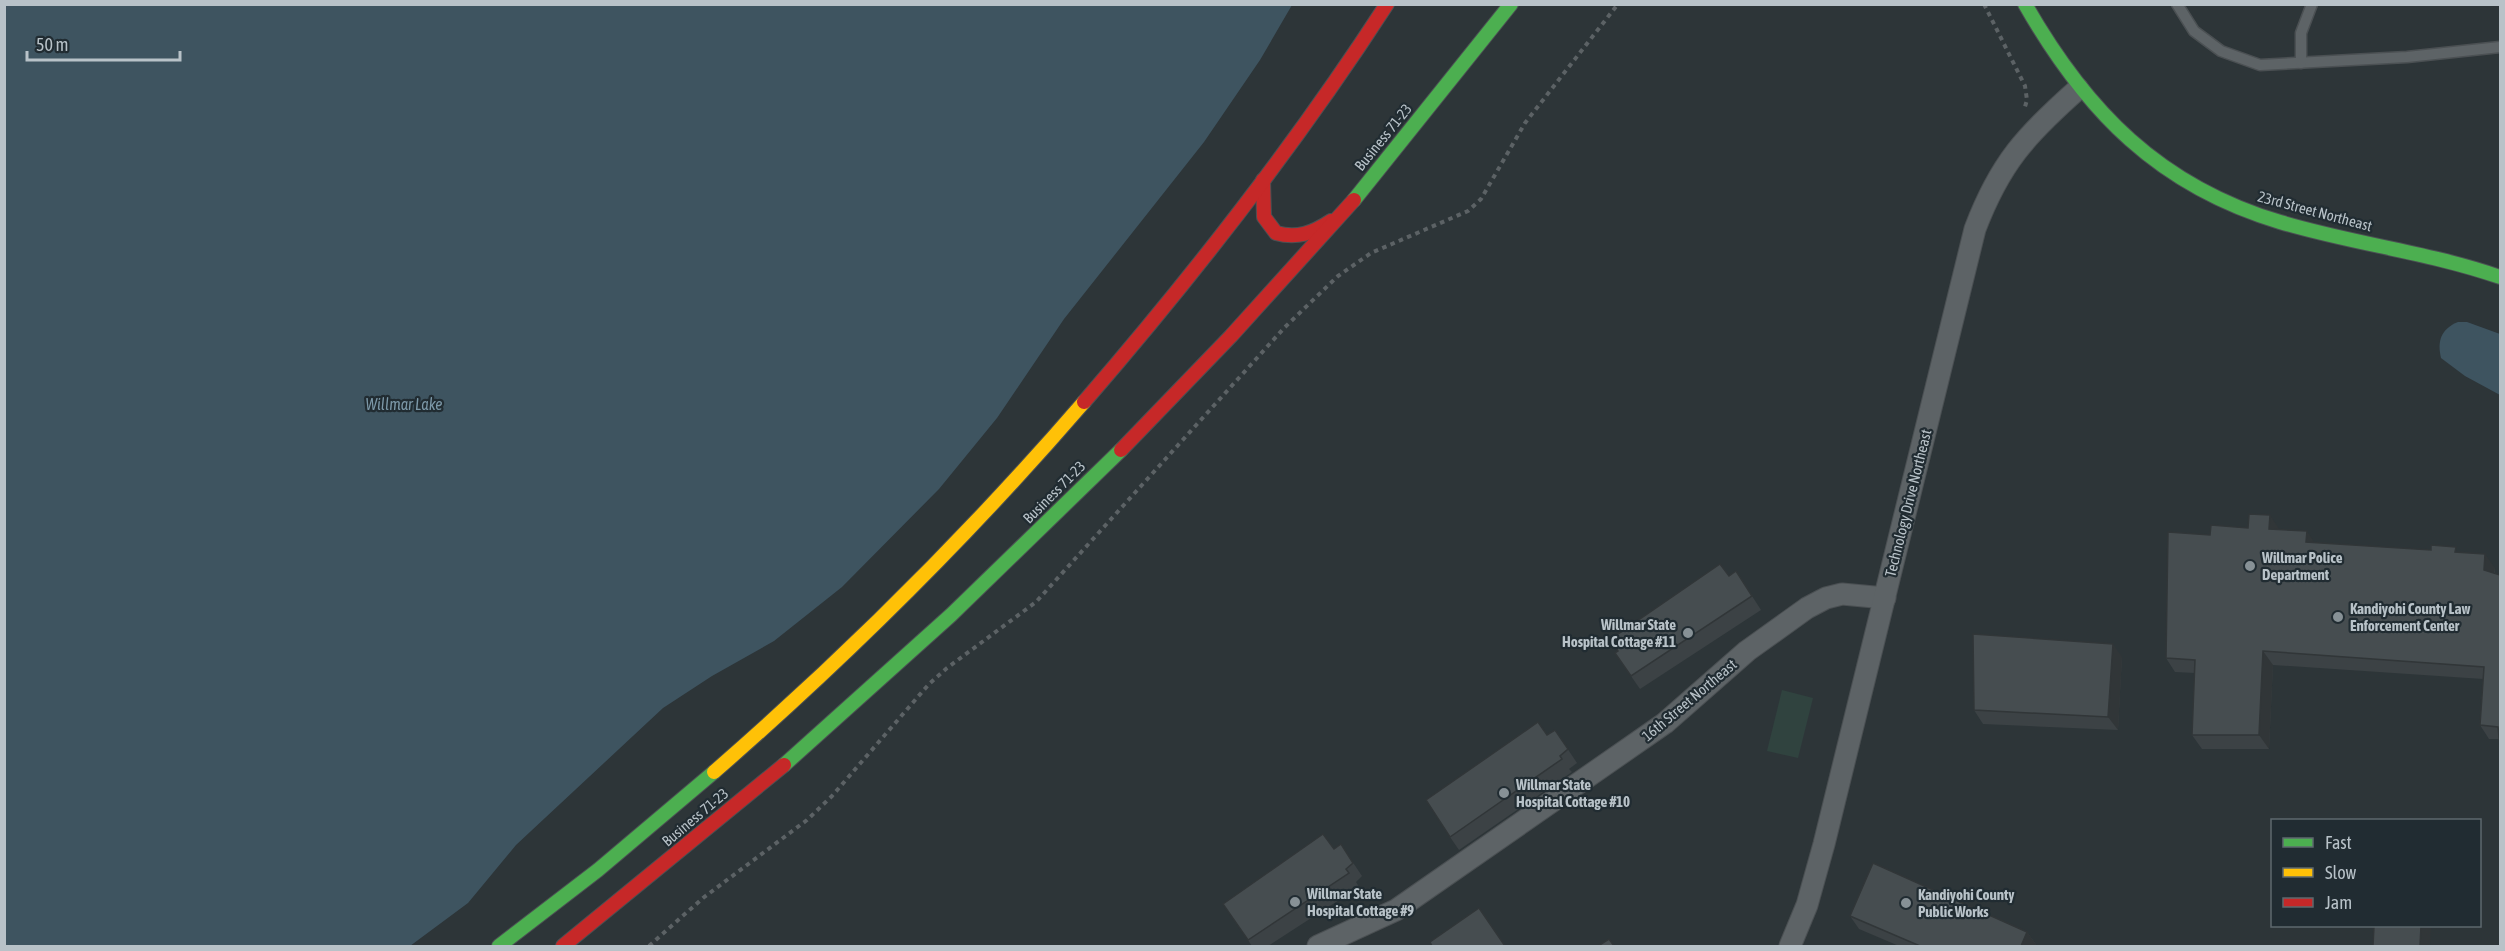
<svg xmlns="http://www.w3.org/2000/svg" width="2505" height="951" viewBox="0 0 2505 951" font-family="'Asap Condensed',sans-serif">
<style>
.green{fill:#30433f}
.water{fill:#3e5460}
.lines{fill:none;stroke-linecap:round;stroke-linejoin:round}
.lane-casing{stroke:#4b5053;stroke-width:13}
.street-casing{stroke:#4b5053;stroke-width:23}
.fast-casing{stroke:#4b5053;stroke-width:16}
.slow-casing{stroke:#4b5053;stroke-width:16}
.jam-casing{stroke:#4b5053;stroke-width:16}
.path{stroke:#5c6265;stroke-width:4;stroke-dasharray:4.5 4.5;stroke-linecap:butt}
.lane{stroke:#5d6366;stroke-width:10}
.street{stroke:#5d6366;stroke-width:21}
.fast{stroke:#4caf50;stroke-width:14}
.slow{stroke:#ffc107;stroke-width:14}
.jam{stroke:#c62828;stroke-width:14}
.wall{fill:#3c4245}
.shaded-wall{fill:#313638}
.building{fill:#464d50;stroke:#313638;stroke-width:1.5}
.poi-dot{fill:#879196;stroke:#212c32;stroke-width:2}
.labels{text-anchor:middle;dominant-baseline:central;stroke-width:4.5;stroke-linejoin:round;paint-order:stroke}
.street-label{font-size:15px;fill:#b8c2c8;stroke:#212c32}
.poi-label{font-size:15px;font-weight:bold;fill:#b8c2c8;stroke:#212c32;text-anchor:start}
.water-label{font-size:16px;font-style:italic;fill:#7c98a8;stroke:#212c32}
</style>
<rect width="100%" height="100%" fill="#2d3538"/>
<path class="green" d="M 1782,690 L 1813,698 L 1798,758 L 1767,751 Z"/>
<g class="water">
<path d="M 5,4 L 1292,4 L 1292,5 L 1260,60 L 1204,142 L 1064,319 L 997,418 L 939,489 L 842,587 L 774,641 L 712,676 L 663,708 L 516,845 L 468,903 L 410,946 L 5,946 Z"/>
<path d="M 2458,322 L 2467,322 L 2500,334 L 2500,395 L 2465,376 L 2441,358 C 2437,341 2441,329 2458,322 Z"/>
</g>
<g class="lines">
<defs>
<g id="lane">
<path d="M 2177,4 L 2194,31 L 2221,51 L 2260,65 L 2407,57 L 2500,47"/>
<path d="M 2301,63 L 2301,33 L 2312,4"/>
</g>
<g id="street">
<path d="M 1318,946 L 1396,910 L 1665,723 L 1747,651 L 1807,608 L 1826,598 L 1842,594 L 1885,598"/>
<path d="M 1790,946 L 1807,905 L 1824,844 L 1975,229 C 2000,163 2026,135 2078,89"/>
</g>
<g id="fast">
<path d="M 2025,4 C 2086,111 2159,186 2280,222 C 2353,244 2428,252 2500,277"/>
<path d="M 1354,200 L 1511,4"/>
<path d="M 784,765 L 951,615 L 1121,450"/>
<path d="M 499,946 L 598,870 L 714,772"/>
</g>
<path id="slow" d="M 714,772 C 846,657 970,534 1084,402"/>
<g id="jam">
<path d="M 1263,180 L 1264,217 L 1276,233 C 1297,239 1313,233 1331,221"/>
<path d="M 1084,402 C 1193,276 1297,143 1387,4"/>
<path d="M 1121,450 L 1231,336 L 1354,200"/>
<path d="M 563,946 L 784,765"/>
</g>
</defs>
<use href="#lane" class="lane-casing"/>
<use href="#street" class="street-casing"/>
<use href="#fast" class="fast-casing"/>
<use href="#slow" class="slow-casing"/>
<use href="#jam" class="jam-casing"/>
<g class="path">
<path d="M 1984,4 L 2025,86 L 2027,100 L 2024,110"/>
<path d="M 649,946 L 703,898 L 807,820 L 832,796 L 929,684 L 947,668 L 1036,602 L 1285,327 L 1338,276 L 1371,253 L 1468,211 L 1481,199 L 1525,123 L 1618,4"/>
</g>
<use href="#lane" class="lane"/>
<use href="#street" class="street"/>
<use href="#fast" class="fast"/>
<use href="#slow" class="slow"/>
<use href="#jam" class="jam"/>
</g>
<g class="wall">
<path d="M 2248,528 L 2279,529 L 2315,543 L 2460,553 L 2495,568 L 2499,739 L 2489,739 L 2480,725 L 2483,679 L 2273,665 L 2269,749 L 2202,749 L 2192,735 L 2195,673 L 2175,672 L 2166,658 L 2210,535 Z"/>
<path d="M 1736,571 L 1761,610 L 1640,689 L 1615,653 Z"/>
<path d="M 2122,657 L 2118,730 L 1983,724 L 1974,710 Z"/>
<path d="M 1555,730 L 1577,763 L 1569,769 L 1572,772 L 1459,850 L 1450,837 L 1547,735 Z"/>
<path d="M 1334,849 L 1350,858 L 1362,876 L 1356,882 L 1359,887 L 1268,946 L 1252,946 L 1223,904 Z"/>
<path d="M 1850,916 L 2027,932 L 2037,946 L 1899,946 L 1859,929 Z"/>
</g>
<g class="shaded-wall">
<path d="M 2270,515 L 2279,529 L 2279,542 L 2269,529 Z"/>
<path d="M 2307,531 L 2316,545 L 2306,542 Z"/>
<path d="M 2485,554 L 2495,568 L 2493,584 L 2484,570 Z"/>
<path d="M 2113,644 L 2122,657 L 2118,730 L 2108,717 Z"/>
<path d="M 2263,651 L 2273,665 L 2269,749 L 2259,735 Z"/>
<path d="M 2421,926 L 2431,926 L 2430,946 L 2420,946 Z"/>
<path d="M 2027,932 L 2037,946 L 2021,946 Z"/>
</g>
<g class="building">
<path d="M 2249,514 L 2270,515 L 2269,529 L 2307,531 L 2306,542 L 2431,550 L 2431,545 L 2456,547 L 2455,552 L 2485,554 L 2484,570 L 2500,575 L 2500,747 L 2498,727 L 2480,725 L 2484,667 L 2263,651 L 2259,735 L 2192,735 L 2195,660 L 2166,658 L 2168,532 L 2210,535 L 2211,525 L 2248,528 Z"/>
<path d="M 1720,564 L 1729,576 L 1736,571 L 1752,596 L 1631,676 L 1615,653 L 1618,651 L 1611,639 Z"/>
<path d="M 1973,634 L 2113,644 L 2108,717 L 1974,710 Z"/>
<path d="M 1538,722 L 1547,735 L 1555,730 L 1568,749 L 1560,756 L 1562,759 L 1450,837 L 1426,800 Z"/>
<path d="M 1323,834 L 1334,849 L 1341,844 L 1353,863 L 1346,869 L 1349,873 L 1248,940 L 1223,904 Z"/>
<path d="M 1873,863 L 2027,932 L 2021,946 L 1920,946 L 1850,916 Z"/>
<path d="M 1479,908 L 1505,946 L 1432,946 L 1430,942 Z"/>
<path d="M 2374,926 L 2421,926 L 2420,946 L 2373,946 Z"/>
<path d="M 1609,939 L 1614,946 L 1598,946 Z"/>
</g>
<g class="poi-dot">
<circle cx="2250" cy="566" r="6"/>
<circle cx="2338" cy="617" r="6"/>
<circle cx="1688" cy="633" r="6"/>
<circle cx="1504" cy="793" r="6"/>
<circle cx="1295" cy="902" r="6"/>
<circle cx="1906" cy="903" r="6"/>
</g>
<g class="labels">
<g class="street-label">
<text transform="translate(1383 137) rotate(-51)">Business 71-23</text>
<text transform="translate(2315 211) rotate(15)">23rd Street Northeast</text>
<text transform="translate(1054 492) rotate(-45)">Business 71-23</text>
<text transform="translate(1908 503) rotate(-76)">Technology Drive Northeast</text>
<text transform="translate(1689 700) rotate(-40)">16th Street Northeast</text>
<text transform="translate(695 817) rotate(-40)">Business 71-23</text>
</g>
<g class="poi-label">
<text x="2262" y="557">Willmar Police<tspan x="2262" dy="17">Department</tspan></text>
<text x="2350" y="608">Kandiyohi County Law<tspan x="2350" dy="17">Enforcement Center</tspan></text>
<text x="1676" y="624" text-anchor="end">Willmar State<tspan x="1676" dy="17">Hospital Cottage #11</tspan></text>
<text x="1516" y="784">Willmar State<tspan x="1516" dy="17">Hospital Cottage #10</tspan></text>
<text x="1307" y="893">Willmar State<tspan x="1307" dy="17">Hospital Cottage #9</tspan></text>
<text x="1918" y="894">Kandiyohi County<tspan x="1918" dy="17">Public Works</tspan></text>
</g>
<g class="water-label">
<text x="404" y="404">Willmar Lake</text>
</g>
</g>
<rect width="2505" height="951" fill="none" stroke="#b8c2c8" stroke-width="12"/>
<rect x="2271" y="819" width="210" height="108" fill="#212c32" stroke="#5d686e" stroke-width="1.5"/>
<rect x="2283" y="838" width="30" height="9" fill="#4caf50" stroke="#5d686e" stroke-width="1.5"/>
<text x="2325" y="849" font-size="18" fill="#b8c2c8">Fast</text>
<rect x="2283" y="868" width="30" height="9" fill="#ffc107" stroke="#5d686e" stroke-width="1.5"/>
<text x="2325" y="879" font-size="18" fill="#b8c2c8">Slow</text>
<rect x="2283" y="898" width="30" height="9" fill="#c62828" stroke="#5d686e" stroke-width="1.5"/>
<text x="2325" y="909" font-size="18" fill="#b8c2c8">Jam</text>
<path d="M27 51v9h153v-9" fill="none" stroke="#b8c2c8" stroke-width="3"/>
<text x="36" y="51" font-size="18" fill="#b8c2c8" stroke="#212c32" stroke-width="4.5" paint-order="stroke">50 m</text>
</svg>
